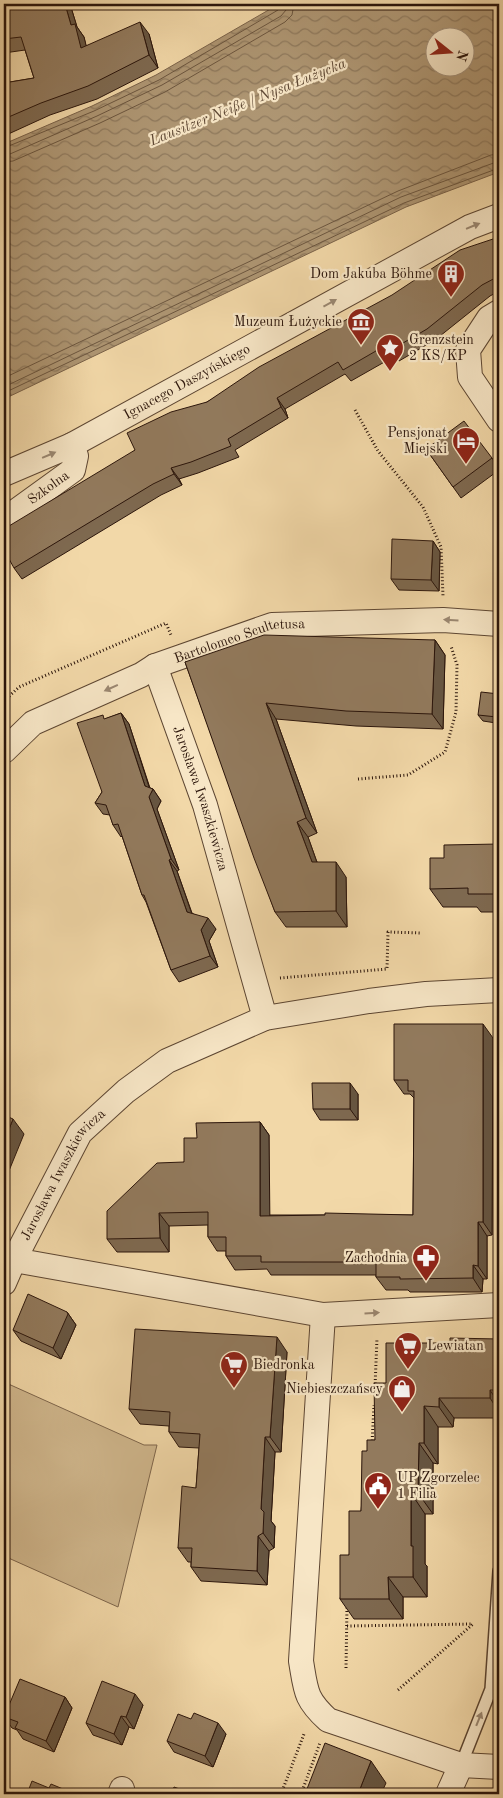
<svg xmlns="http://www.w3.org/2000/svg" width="503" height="1798" viewBox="0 0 503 1798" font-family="'Old Standard TT',serif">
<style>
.grass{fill:#d0b78d;stroke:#7e664c}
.water{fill:url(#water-waves);stroke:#7a6249;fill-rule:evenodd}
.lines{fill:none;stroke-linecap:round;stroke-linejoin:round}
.shore{stroke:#6c563f;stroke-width:1}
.lane-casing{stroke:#5d4632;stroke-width:14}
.street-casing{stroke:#5d4632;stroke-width:26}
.path{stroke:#2b150b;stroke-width:3;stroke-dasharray:1 2.5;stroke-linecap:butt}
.lane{stroke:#f7e6c6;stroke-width:11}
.street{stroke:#f7e6c6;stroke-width:24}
.wall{fill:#7e6950;stroke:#2b150b}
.shaded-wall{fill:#665541;stroke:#2b150b}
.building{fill:#927a5d;stroke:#2b150b}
.oneway{fill:#9b8872}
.labels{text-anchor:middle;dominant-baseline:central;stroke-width:4.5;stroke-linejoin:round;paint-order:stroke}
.poi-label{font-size:14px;fill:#2b150b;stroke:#f7e6c6;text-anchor:end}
.street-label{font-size:14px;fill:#2b150b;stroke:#f7e6c6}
.water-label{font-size:15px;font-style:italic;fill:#5f4935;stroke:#f7e6c6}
</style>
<defs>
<pattern id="water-waves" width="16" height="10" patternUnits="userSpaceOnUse" patternTransform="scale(1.25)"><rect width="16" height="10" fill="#ae9673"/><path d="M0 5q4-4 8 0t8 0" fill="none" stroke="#8e795d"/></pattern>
</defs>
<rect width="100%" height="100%" fill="#f2d8a8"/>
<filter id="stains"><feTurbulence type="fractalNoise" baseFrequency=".004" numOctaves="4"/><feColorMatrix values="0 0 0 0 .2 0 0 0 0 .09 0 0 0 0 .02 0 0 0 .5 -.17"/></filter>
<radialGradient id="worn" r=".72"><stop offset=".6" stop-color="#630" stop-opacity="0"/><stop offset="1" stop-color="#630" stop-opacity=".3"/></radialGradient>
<path class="grass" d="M 4,1382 L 144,1445 L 157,1445 L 118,1607 L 4,1556 Z"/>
<path class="water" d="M 279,4 L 499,4 L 499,172 L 406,207 L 4,399 L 4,144 L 92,106 L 156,75 ZM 436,38 L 466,38 L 466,68 L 436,68 Z"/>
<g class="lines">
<g class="shore">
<path d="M 4,148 L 94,111 L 159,80 L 278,10 L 281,4"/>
<path d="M 4,155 L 10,154 L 97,116 L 162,85 L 281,16 L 286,10 L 287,4"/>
<path d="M 4,162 L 13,161 L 100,123 L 165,92 L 285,22 L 292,15 L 294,4"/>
<path d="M 4,378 L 398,191 L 491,155 L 499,154"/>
<path d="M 4,387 L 401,197 L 499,161"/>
<path d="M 4,393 L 404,203 L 499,168"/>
</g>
<defs>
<path id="lane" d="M 461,1765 L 491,1689 L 499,1571"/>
<g id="street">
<path d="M 499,312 L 489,318 L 468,350 L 470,377 L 499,420"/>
<path id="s1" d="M 4,474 L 72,445 L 470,227 L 499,216"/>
<path id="s2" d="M 4,520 L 73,470 L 76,456 L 72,445"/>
<path id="s3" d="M 155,666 L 205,805 L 265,1018"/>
<path id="s4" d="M 4,751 L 33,723 L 141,675 L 155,666 L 272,625 L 443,620 L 499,624"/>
<path d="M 4,1256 L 14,1260 L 323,1315 L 499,1305"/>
<path id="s5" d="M 4,1283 L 14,1260 L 80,1133 L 126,1091 L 167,1061 L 265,1018 L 369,1001 L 426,994 L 499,990"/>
<path d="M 323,1315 L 301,1661 C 306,1691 305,1699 328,1720 L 461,1765 L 499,1767"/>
<path d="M 120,1794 L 122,1789"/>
<path d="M 448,1794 L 461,1765"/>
</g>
</defs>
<use href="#lane" class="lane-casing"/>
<use href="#street" class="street-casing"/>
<g class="path">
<path d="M 355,410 L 378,451 L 423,507 L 441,547 L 443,596"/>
<path d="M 4,701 L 19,687 L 166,623 L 171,635"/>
<path d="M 358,779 L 408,775 L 445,752 L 456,712 L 457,665 L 451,646"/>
<path d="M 280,978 L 387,969 L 388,932 L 422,933"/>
<path d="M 375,1387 L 377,1338"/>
<path d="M 372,1444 L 374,1405"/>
<path d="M 347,1626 L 473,1624"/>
<path d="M 346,1668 L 347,1606"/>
<path d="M 398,1690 L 473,1624"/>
<path d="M 281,1794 L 304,1734"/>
<path d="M 301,1794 L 320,1743"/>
</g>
<use href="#lane" class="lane"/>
<use href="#street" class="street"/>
</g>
<g class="wall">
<path d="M 4,4 L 70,4 L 77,27 L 84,37 L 86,46 L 149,34 L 158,68 L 97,99 L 50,115 L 4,136 L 4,83 L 34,78 L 25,50 L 4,53 Z"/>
<path d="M 499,237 L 499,291 L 490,296 L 435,340 L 399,361 L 395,356 L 351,381 L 345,374 L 285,409 L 288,418 L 235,450 L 239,457 L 198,473 L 179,479 L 182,485 L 161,495 L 22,579 L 14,568 L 135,450 L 207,402 Z"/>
<path d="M 426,449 L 492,458 L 499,469 L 499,470 L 461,498 Z"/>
<path d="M 433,541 L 440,552 L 439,591 L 399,590 L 391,579 Z"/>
<path d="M 435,640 L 445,655 L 443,729 L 356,726 L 276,719 L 317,833 L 308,837 L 317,862 L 346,877 L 347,927 L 286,927 L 275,912 L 185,662 Z"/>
<path d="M 499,693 L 499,758 L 498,758 L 494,751 L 496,723 L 483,721 L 478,715 L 499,694 Z"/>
<path d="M 121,713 L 129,724 L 150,788 L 153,789 L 161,801 L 157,809 L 179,870 L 177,871 L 192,913 L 216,929 L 209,941 L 218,967 L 179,982 L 171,970 L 146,902 L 142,895 L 122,836 L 121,837 L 113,825 L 110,815 L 103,814 L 95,803 L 102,792 L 105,719 Z"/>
<path d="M 499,844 L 499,912 L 481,912 L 477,907 L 443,907 L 430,889 L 444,858 Z"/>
<path d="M 493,1038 L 492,1235 L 487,1236 L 487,1279 L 483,1279 L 482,1292 L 410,1292 L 408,1290 L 386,1290 L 376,1277 L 376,1275 L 271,1275 L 267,1269 L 235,1270 L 226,1256 L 226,1251 L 217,1251 L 208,1237 L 208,1225 L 169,1226 L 169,1252 L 117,1252 L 107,1239 L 184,1162 L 197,1138 L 260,1122 L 269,1135 L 269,1215 L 413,1215 L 414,1098 L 410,1094 L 404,1094 L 394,1080 Z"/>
<path d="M 358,1094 L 358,1120 L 320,1120 L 313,1109 Z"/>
<path d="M 67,1312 L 76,1325 L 61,1359 L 21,1341 L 13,1330 Z"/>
<path d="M 499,1339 L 499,1418 L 454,1418 L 453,1427 L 438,1427 L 438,1464 L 433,1463 L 433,1514 L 425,1514 L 425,1564 L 427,1566 L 427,1597 L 403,1597 L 403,1619 L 354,1619 L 340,1599 L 349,1555 L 361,1511 L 367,1451 L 375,1440 L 386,1383 L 450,1343 Z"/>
<path d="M 287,1352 L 281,1452 L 275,1452 L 271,1521 L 275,1526 L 274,1548 L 269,1551 L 267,1585 L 201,1581 L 191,1567 L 191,1562 L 188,1562 L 178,1548 L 196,1488 L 199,1448 L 179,1447 L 169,1432 L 169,1426 L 140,1424 L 129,1409 Z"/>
<path d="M 65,1697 L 72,1708 L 54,1752 L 23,1739 L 17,1730 L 12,1728 L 4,1717 Z"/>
<path d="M 143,1705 L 134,1729 L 129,1727 L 122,1745 L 93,1735 L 86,1723 Z"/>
<path d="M 226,1734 L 213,1767 L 174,1752 L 167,1741 Z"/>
</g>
<g class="shaded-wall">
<path d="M 65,4 L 70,4 L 77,27 L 84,37 L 90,61 L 81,48 L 71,25 Z"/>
<path d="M 140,22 L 149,34 L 158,68 L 149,55 Z"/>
<path d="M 277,398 L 285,409 L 288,418 L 281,407 Z"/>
<path d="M 171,468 L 179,479 L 182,485 L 174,474 Z"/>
<path d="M 433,541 L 440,552 L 439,591 L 431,580 Z"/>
<path d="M 435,640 L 445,655 L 443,729 L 432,714 Z"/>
<path d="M 266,703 L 276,719 L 317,833 L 306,818 Z"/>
<path d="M 121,713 L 129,724 L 151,793 L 153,789 L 161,801 L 157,809 L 179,870 L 171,859 L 145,786 Z"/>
<path d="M 297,822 L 308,837 L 322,877 L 312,862 Z"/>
<path d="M 169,860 L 177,871 L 195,923 L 187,912 Z"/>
<path d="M 336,862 L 346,877 L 347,927 L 336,911 Z"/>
<path d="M 495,889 L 499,894 L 499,899 L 495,894 Z"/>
<path d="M 208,918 L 216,929 L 209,941 L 218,967 L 210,956 L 201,930 Z"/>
<path d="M 483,1024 L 493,1038 L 492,1235 L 483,1222 Z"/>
<path d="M 350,1083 L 358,1094 L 358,1120 L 350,1109 Z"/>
<path d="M 13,1119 L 24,1134 L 4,1183 L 4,1142 Z"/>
<path d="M 260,1122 L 269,1135 L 270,1229 L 260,1216 Z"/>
<path d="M 159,1213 L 169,1226 L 169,1252 L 160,1238 Z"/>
<path d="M 478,1222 L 487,1236 L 487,1279 L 478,1266 Z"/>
<path d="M 473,1265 L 483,1279 L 482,1292 L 473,1278 Z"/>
<path d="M 67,1312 L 76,1325 L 61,1359 L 53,1348 Z"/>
<path d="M 277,1337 L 287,1352 L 281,1452 L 270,1437 Z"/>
<path d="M 490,1390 L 499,1404 L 499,1412 L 490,1398 Z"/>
<path d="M 439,1398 L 454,1418 L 453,1427 L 439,1407 Z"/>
<path d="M 424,1406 L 438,1427 L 438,1464 L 424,1443 Z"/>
<path d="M 265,1437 L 275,1452 L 271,1521 L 275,1526 L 274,1548 L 263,1533 L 261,1509 Z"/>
<path d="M 419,1443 L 433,1463 L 433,1514 L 418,1493 Z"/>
<path d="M 411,1493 L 425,1514 L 425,1564 L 427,1566 L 427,1597 L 413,1577 L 411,1546 Z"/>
<path d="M 258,1536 L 269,1551 L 267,1585 L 257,1571 Z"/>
<path d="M 388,1577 L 403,1597 L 403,1619 L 389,1599 Z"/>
<path d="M 135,1694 L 143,1705 L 134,1729 L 126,1717 Z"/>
<path d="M 65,1697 L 72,1708 L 54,1752 L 46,1741 Z"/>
<path d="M 121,1716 L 129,1727 L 122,1745 L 114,1734 Z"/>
<path d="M 218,1723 L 226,1734 L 213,1767 L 205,1756 Z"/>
<path d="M 371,1761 L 386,1783 L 381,1794 L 358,1794 Z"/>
</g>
<g class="building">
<path d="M 4,4 L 65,4 L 71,25 L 75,24 L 81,48 L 140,22 L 149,55 L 88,86 L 41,103 L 4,119 L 4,83 L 34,78 L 21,37 L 4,39 Z"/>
<path d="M 499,237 L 499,276 L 482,285 L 427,329 L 391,350 L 388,344 L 343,370 L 338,362 L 277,398 L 281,407 L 228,439 L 231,446 L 191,462 L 171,468 L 174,474 L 153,484 L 14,568 L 4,550 L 4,529 L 135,450 L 127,433 L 171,412 L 207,402 L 259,367 L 392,295 L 460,250 Z"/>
<path d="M 464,421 L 492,458 L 453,487 L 426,449 Z"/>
<path d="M 392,539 L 433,541 L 431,580 L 391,579 Z"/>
<path d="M 264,635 L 435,640 L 432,714 L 346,711 L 266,703 L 306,818 L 297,822 L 312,862 L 336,862 L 336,911 L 275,912 L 254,858 L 185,662 Z"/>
<path d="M 481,692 L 499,694 L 499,693 L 499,752 L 494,751 L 497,717 L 478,715 Z"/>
<path d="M 121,713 L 145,786 L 153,789 L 149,797 L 171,859 L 169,860 L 187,912 L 208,918 L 201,930 L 210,956 L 171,970 L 144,895 L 142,895 L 118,824 L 113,825 L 106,805 L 95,803 L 102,792 L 77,723 L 103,715 L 104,719 Z"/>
<path d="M 499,844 L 499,889 L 495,889 L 495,894 L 468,894 L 468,888 L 430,889 L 430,858 L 444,858 L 444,845 Z"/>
<path d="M 394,1024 L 483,1024 L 483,1222 L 478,1222 L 478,1266 L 473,1265 L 473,1278 L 400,1279 L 400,1277 L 376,1277 L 376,1262 L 261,1262 L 261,1256 L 226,1256 L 226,1237 L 208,1237 L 208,1212 L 159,1213 L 160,1238 L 107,1239 L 107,1211 L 157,1163 L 184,1162 L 184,1138 L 197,1138 L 196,1123 L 260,1122 L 260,1216 L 325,1215 L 325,1213 L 413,1215 L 414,1091 L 408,1091 L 408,1080 L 394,1080 Z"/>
<path d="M 312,1083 L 350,1083 L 350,1109 L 313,1109 Z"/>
<path d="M 4,1115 L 13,1119 L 4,1142 Z"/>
<path d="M 28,1294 L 67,1312 L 68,1314 L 53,1348 L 13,1330 Z"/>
<path d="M 135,1329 L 277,1337 L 270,1437 L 265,1437 L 261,1509 L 264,1512 L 263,1533 L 258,1536 L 257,1571 L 191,1567 L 192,1548 L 178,1548 L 182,1486 L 196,1488 L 200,1434 L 169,1432 L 170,1412 L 129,1409 Z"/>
<path d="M 450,1338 L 499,1339 L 499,1390 L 490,1390 L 490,1398 L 439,1398 L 439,1407 L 424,1406 L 424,1443 L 419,1443 L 418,1493 L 411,1493 L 411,1546 L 413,1546 L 413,1577 L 388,1577 L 389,1599 L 340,1599 L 340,1555 L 349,1555 L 349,1511 L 361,1511 L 362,1451 L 367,1451 L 367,1440 L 375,1440 L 374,1383 L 386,1383 L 386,1343 L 450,1343 Z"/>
<path d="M 20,1679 L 65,1697 L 46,1741 L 15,1728 L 18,1722 L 4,1717 Z"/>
<path d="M 102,1681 L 135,1694 L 126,1717 L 121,1716 L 114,1734 L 86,1723 Z"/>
<path d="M 194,1713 L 218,1723 L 205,1756 L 167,1741 L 178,1714 L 191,1719 Z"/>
<path d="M 325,1743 L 371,1761 L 358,1794 L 305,1794 Z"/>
<path d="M 32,1781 L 49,1788 L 51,1784 L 75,1794 L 27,1794 Z"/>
<path d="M 174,1787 L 193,1794 L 171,1794 Z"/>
</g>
<defs><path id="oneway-solid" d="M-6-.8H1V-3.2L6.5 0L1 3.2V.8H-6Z" transform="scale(1.25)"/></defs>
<g class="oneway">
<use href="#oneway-solid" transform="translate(473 226) rotate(-22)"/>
<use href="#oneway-solid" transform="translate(330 303) rotate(-29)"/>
<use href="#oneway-solid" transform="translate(49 455) rotate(-23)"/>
<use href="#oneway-solid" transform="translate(451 620) rotate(-176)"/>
<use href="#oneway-solid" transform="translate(111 688) rotate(156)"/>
<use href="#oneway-solid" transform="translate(372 1313) rotate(-3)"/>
<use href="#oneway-solid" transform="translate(479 1719) rotate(-68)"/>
</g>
<defs>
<symbol id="building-pin" viewBox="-11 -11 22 30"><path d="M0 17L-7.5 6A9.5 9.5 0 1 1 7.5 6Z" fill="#8f2418" stroke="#f7e6c6"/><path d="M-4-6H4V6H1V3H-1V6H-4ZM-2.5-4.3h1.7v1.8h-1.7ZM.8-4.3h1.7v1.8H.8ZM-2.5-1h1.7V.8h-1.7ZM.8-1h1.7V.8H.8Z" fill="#fff"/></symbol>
<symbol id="museum-pin" viewBox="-11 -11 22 30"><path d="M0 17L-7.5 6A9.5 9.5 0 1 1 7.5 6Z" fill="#8f2418" stroke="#f7e6c6"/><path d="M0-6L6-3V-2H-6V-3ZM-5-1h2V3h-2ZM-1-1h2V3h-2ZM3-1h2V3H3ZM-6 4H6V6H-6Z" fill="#fff"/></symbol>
<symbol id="sight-pin" viewBox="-11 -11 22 30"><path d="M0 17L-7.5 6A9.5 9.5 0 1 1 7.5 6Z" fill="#8f2418" stroke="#f7e6c6"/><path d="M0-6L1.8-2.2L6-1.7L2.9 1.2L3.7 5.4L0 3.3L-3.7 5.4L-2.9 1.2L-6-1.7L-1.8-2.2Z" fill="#fff"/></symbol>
<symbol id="hotel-pin" viewBox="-11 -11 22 30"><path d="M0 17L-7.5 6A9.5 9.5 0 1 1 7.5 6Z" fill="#8f2418" stroke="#f7e6c6"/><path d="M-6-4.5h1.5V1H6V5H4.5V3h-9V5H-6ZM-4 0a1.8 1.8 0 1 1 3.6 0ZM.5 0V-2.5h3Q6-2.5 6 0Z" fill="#fff"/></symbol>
<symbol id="pharmacy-pin" viewBox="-11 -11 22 30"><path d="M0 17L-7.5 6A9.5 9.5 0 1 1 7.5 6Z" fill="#8f2418" stroke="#f7e6c6"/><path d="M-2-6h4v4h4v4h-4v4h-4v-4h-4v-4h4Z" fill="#fff"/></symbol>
<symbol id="supermarket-pin" viewBox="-11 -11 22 30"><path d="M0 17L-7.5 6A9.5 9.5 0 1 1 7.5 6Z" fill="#8f2418" stroke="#f7e6c6"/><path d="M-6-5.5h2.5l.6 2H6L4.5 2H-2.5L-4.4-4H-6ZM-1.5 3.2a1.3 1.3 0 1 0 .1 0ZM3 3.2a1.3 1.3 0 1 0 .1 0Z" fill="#fff"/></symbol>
<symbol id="shop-pin" viewBox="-11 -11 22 30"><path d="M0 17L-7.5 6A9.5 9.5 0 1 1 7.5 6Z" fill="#8f2418" stroke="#f7e6c6"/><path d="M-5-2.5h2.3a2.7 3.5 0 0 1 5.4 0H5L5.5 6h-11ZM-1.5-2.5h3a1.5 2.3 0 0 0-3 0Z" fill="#fff"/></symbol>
<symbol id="civic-pin" viewBox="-11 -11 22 30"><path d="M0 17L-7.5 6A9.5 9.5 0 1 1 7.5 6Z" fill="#8f2418" stroke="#f7e6c6"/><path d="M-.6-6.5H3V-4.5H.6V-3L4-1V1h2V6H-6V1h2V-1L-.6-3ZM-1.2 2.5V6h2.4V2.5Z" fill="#fff"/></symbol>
</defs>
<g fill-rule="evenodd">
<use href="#building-pin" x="435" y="258" width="32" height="43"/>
<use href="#museum-pin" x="345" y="306" width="32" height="43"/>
<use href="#sight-pin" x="374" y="332" width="32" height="43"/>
<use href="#hotel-pin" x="450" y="425" width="32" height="43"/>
<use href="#pharmacy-pin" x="410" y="1242" width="32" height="43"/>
<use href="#supermarket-pin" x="392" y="1330" width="32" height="43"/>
<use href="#supermarket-pin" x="218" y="1349" width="32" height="43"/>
<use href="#shop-pin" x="386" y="1373" width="32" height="43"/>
<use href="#civic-pin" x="362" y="1470" width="32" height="43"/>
</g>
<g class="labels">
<g class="poi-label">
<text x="432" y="274">Dom Jakuba Böhme</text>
<text x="342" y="322">Muzeum Łużyckie</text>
<text x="409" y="340" text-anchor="start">Grenzstein<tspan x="409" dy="16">2 KS/KP</tspan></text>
<text x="447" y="433">Pensjonat<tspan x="447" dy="16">Miejski</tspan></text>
<text x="407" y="1258">Zachodnia</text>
<text x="427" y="1346" text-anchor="start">Lewiatan</text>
<text x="253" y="1365" text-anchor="start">Biedronka</text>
<text x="383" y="1389">Niebieszczańscy</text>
<text x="397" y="1478" text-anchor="start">UP Zgorzelec<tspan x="397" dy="16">1 Filia</tspan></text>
</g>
<g class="street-label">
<text stroke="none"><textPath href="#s1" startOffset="205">Ignacego Daszyńskiego</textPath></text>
<text stroke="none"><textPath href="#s2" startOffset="55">Szkolna</textPath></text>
<text stroke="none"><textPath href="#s4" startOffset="264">Bartolomeo Scultetusa</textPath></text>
<text stroke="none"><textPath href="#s3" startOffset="140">Jarosława Iwaszkiewicza</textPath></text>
<text stroke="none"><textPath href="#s5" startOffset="124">Jarosława Iwaszkiewicza</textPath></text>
</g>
<g class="water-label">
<text transform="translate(248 103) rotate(-22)">Lausitzer Neiße / Nysa Łużycka</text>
</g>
</g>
<rect width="503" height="1798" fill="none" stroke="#f2d8a8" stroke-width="20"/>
<rect x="5" y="5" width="493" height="1788" fill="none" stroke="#2b150b" stroke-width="2.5"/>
<rect x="10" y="10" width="483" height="1778" fill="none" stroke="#2b150b"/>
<g transform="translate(450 52) rotate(107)"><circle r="24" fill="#f7e6c6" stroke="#a5927b"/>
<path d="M0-4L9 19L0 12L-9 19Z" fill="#8f2418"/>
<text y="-8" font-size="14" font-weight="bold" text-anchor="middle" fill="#2b150b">N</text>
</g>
<rect width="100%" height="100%" filter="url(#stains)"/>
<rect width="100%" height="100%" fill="url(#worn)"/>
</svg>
